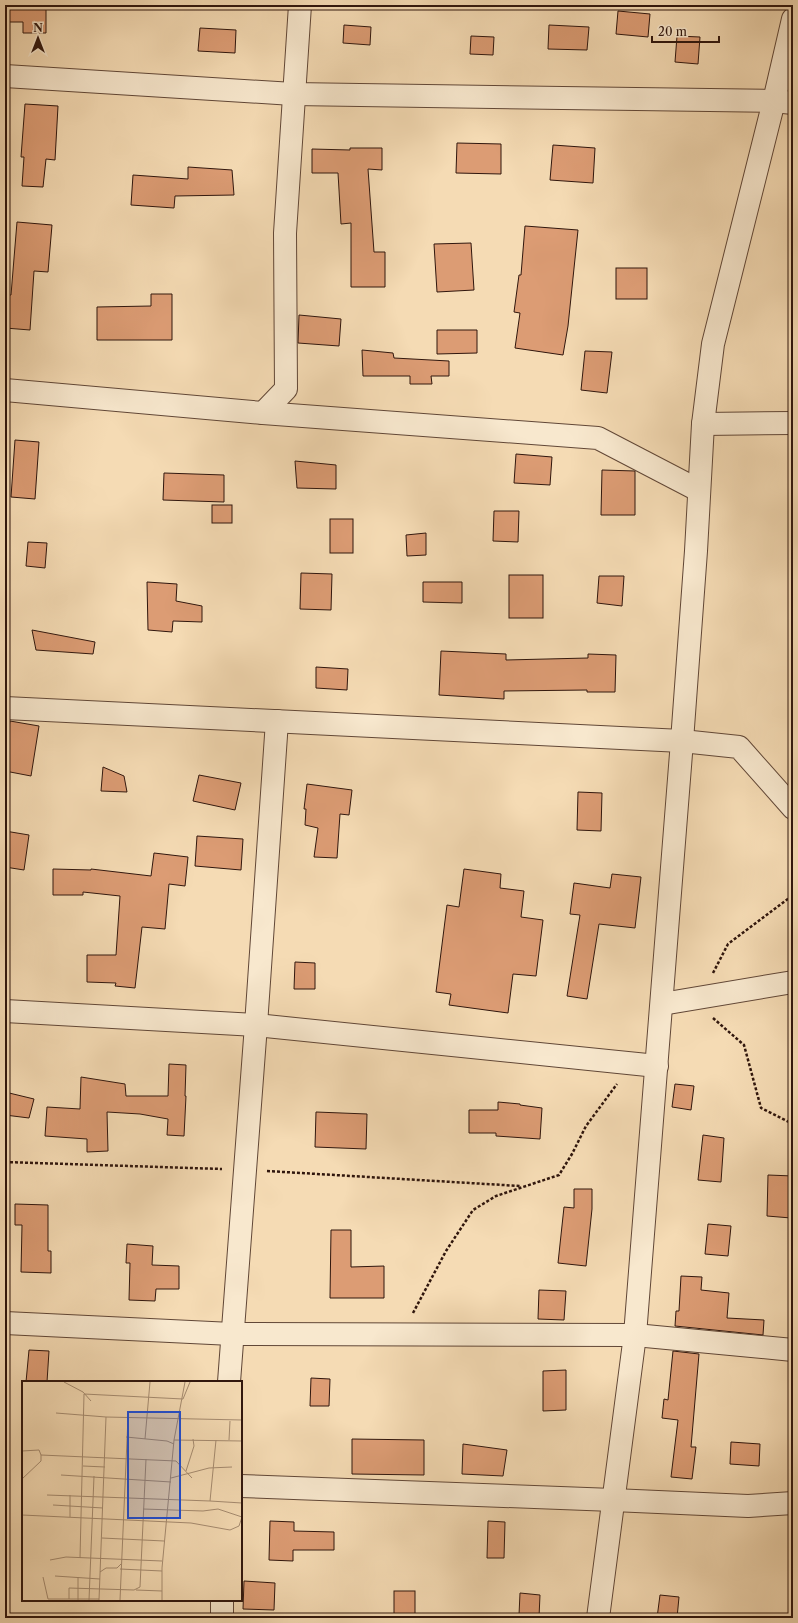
<svg xmlns="http://www.w3.org/2000/svg" width="798" height="1623" viewBox="0 0 798 1623" font-family="'Libre Caslon Text',serif">
<style>
.building{fill:#dc9c74;stroke:#30160d}
.lines{fill:none;stroke-linecap:round;stroke-linejoin:round}
.minor-casing{stroke:#614737;stroke-width:24}
.path{stroke:#30160d;stroke-width:2.5;stroke-dasharray:3 2;stroke-linecap:butt}
.minor{stroke:#f8e8ce;stroke-width:22}
.inset-road{fill:none;stroke:#a68c71;stroke-width:1}
.view{fill:#1d4ed8;fill-opacity:0.15;stroke:#1d4ed8;stroke-width:2}
.inset-edge{fill:none;stroke:#30160d;stroke-width:2}
</style>
<rect width="100%" height="100%" fill="#f5dbb4"/>
<filter id="stains"><feTurbulence type="fractalNoise" baseFrequency=".005" numOctaves="4"/><feColorMatrix values="0 0 0 0 .2 0 0 0 0 .09 0 0 0 0 .02 0 0 0 .5 -.17"/></filter>
<radialGradient id="worn" r=".72"><stop offset=".6" stop-color="#630" stop-opacity="0"/><stop offset="1" stop-color="#630" stop-opacity=".3"/></radialGradient>
<g class="building">
<path d="M 5,5 L 46,5 L 46,33 L 23,33 L 23,22 L 5,22 Z"/>
<path d="M 618,11 L 650,14 L 648,37 L 616,34 Z"/>
<path d="M 344,25 L 371,27 L 370,45 L 343,43 Z"/>
<path d="M 549,25 L 589,27 L 587,50 L 548,49 Z"/>
<path d="M 200,28 L 236,30 L 235,53 L 198,51 Z"/>
<path d="M 471,36 L 494,37 L 493,55 L 470,54 Z"/>
<path d="M 677,36 L 700,37 L 698,64 L 675,62 Z"/>
<path d="M 25,104 L 58,106 L 55,160 L 46,159 L 43,187 L 22,186 L 24,157 L 21,157 Z"/>
<path d="M 457,143 L 501,144 L 501,174 L 456,173 Z"/>
<path d="M 553,145 L 595,148 L 593,183 L 550,180 Z"/>
<path d="M 350,148 L 382,148 L 382,170 L 368,169 L 374,252 L 385,252 L 385,287 L 351,287 L 351,223 L 341,224 L 338,173 L 312,173 L 312,149 L 350,150 Z"/>
<path d="M 188,167 L 232,170 L 234,195 L 175,196 L 174,208 L 131,205 L 133,175 L 188,179 Z"/>
<path d="M 17,222 L 52,225 L 48,272 L 34,271 L 30,330 L 5,328 L 5,295 L 11,295 Z"/>
<path d="M 525,226 L 578,230 L 568,326 L 563,355 L 515,348 L 520,313 L 514,312 L 519,275 L 521,275 Z"/>
<path d="M 471,243 L 474,290 L 437,292 L 434,244 Z"/>
<rect x="616" y="268" width="31" height="31"/>
<path d="M 151,294 L 172,294 L 172,340 L 97,340 L 97,307 L 151,306 Z"/>
<path d="M 299,315 L 341,319 L 339,346 L 298,343 Z"/>
<path d="M 437,330 L 477,330 L 477,353 L 437,354 Z"/>
<path d="M 362,350 L 393,353 L 394,358 L 449,361 L 449,376 L 431,376 L 432,384 L 410,384 L 410,376 L 363,376 Z"/>
<path d="M 585,351 L 612,352 L 607,393 L 581,390 Z"/>
<path d="M 15,440 L 39,442 L 35,499 L 11,497 Z"/>
<path d="M 516,454 L 552,457 L 550,485 L 514,483 Z"/>
<path d="M 295,461 L 336,465 L 336,489 L 297,488 Z"/>
<path d="M 602,470 L 635,471 L 635,515 L 601,515 Z"/>
<path d="M 164,473 L 224,475 L 224,502 L 163,500 Z"/>
<rect x="212" y="505" width="20" height="18"/>
<path d="M 494,511 L 519,511 L 518,542 L 493,541 Z"/>
<rect x="330" y="519" width="23" height="34"/>
<path d="M 426,533 L 426,555 L 407,556 L 406,535 Z"/>
<path d="M 28,542 L 47,543 L 45,568 L 26,566 Z"/>
<path d="M 301,573 L 332,574 L 331,610 L 300,609 Z"/>
<rect x="509" y="575" width="34" height="43"/>
<path d="M 599,576 L 624,576 L 622,606 L 597,603 Z"/>
<path d="M 147,582 L 177,584 L 176,601 L 202,606 L 202,622 L 173,621 L 172,632 L 148,630 Z"/>
<path d="M 423,582 L 462,582 L 462,603 L 423,602 Z"/>
<path d="M 32,630 L 95,642 L 93,654 L 36,650 Z"/>
<path d="M 441,651 L 506,654 L 506,660 L 588,658 L 588,654 L 616,655 L 615,692 L 587,692 L 587,690 L 504,691 L 504,699 L 439,695 Z"/>
<path d="M 316,667 L 348,669 L 347,690 L 316,688 Z"/>
<path d="M 10,721 L 39,726 L 31,776 L 5,771 L 5,751 Z"/>
<path d="M 103,767 L 124,776 L 127,792 L 101,791 Z"/>
<path d="M 199,775 L 241,783 L 235,810 L 193,801 Z"/>
<path d="M 307,784 L 352,790 L 349,815 L 340,814 L 337,858 L 314,857 L 318,828 L 305,825 L 306,809 L 304,809 Z"/>
<path d="M 578,792 L 602,793 L 601,831 L 577,830 Z"/>
<path d="M 5,831 L 29,835 L 24,870 L 5,867 Z"/>
<path d="M 197,836 L 243,839 L 241,870 L 195,866 Z"/>
<path d="M 154,853 L 188,857 L 185,886 L 169,884 L 165,929 L 142,927 L 135,988 L 115,986 L 116,983 L 87,982 L 87,955 L 116,955 L 120,896 L 83,892 L 83,895 L 53,895 L 53,869 L 91,870 L 91,869 L 151,876 Z"/>
<path d="M 464,869 L 501,874 L 500,888 L 524,891 L 521,917 L 543,920 L 536,976 L 513,974 L 508,1013 L 449,1005 L 451,994 L 436,992 L 447,905 L 459,907 Z"/>
<path d="M 612,874 L 641,877 L 635,928 L 599,924 L 587,999 L 567,996 L 580,915 L 570,914 L 574,883 L 610,888 Z"/>
<path d="M 295,962 L 315,963 L 315,989 L 294,989 Z"/>
<path d="M 169,1064 L 186,1065 L 185,1096 L 186,1096 L 184,1136 L 167,1135 L 168,1119 L 140,1114 L 107,1112 L 108,1151 L 87,1152 L 87,1139 L 45,1136 L 47,1107 L 80,1109 L 81,1077 L 125,1084 L 126,1096 L 168,1096 Z"/>
<path d="M 675,1084 L 694,1086 L 691,1110 L 672,1107 Z"/>
<path d="M 5,1092 L 34,1099 L 29,1118 L 5,1115 Z"/>
<path d="M 498,1102 L 520,1104 L 520,1105 L 542,1108 L 540,1139 L 496,1136 L 496,1133 L 469,1133 L 469,1110 L 498,1110 Z"/>
<path d="M 316,1112 L 367,1114 L 366,1149 L 315,1147 Z"/>
<path d="M 703,1135 L 724,1138 L 721,1182 L 698,1180 Z"/>
<path d="M 768,1175 L 793,1176 L 791,1218 L 767,1216 Z"/>
<path d="M 574,1189 L 592,1189 L 592,1209 L 586,1266 L 558,1263 L 564,1207 L 574,1208 Z"/>
<path d="M 15,1204 L 48,1205 L 48,1251 L 51,1251 L 51,1273 L 21,1272 L 22,1225 L 15,1225 Z"/>
<path d="M 708,1224 L 731,1226 L 728,1256 L 705,1254 Z"/>
<path d="M 331,1230 L 351,1230 L 351,1267 L 384,1266 L 384,1298 L 330,1298 Z"/>
<path d="M 127,1244 L 153,1246 L 152,1265 L 179,1266 L 179,1289 L 156,1289 L 155,1301 L 129,1300 L 130,1263 L 126,1263 Z"/>
<path d="M 681,1276 L 702,1277 L 701,1290 L 729,1293 L 727,1318 L 764,1320 L 763,1335 L 675,1326 L 676,1311 L 679,1311 Z"/>
<path d="M 539,1290 L 566,1291 L 564,1320 L 538,1319 Z"/>
<path d="M 29,1350 L 49,1351 L 47,1382 L 26,1382 Z"/>
<path d="M 673,1351 L 699,1354 L 691,1447 L 696,1447 L 692,1479 L 671,1477 L 678,1420 L 662,1418 L 664,1399 L 668,1400 Z"/>
<path d="M 566,1370 L 566,1410 L 543,1411 L 543,1371 Z"/>
<path d="M 311,1378 L 330,1379 L 329,1406 L 310,1406 Z"/>
<path d="M 352,1439 L 424,1440 L 424,1475 L 352,1474 Z"/>
<path d="M 731,1442 L 760,1444 L 759,1466 L 730,1464 Z"/>
<path d="M 463,1444 L 507,1450 L 503,1476 L 462,1474 Z"/>
<path d="M 270,1521 L 294,1522 L 294,1531 L 334,1532 L 334,1550 L 293,1550 L 293,1561 L 269,1560 Z"/>
<path d="M 488,1521 L 505,1522 L 504,1558 L 487,1558 Z"/>
<path d="M 244,1581 L 275,1583 L 274,1610 L 243,1609 Z"/>
<rect x="394" y="1591" width="21" height="27"/>
<path d="M 520,1593 L 540,1595 L 539,1617 L 519,1615 Z"/>
<path d="M 660,1595 L 679,1597 L 677,1618 L 657,1618 Z"/>
</g>
<g class="lines">
<defs>
<g id="minor">
<path d="M 5,76 L 293,94 L 774,101 L 793,103"/>
<path d="M 5,390 L 263,413 L 598,438 L 698,490"/>
<path d="M 263,413 L 286,389 L 285,233 L 300,5"/>
<path d="M 703,424 L 793,423"/>
<path d="M 5,708 L 682,741 L 739,747 L 793,808"/>
<path d="M 662,1004 L 793,982"/>
<path d="M 5,1011 L 256,1025 L 657,1066"/>
<path d="M 5,1323 L 232,1334 L 635,1335 L 793,1350"/>
<path d="M 229,1382 L 256,1025 L 277,721"/>
<path d="M 241,1486 L 613,1500 L 748,1506 L 793,1503"/>
<path d="M 222,1600 L 222,1618"/>
<path d="M 598,1618 L 635,1335 L 682,741 L 696,551 L 703,424 L 713,344 L 774,101 L 793,19"/>
</g>
</defs>
<use href="#minor" class="minor-casing"/>
<g class="path">
<path d="M 713,973 L 728,944 L 793,895"/>
<path d="M 713,1018 L 744,1045 L 761,1108 L 793,1124"/>
<path d="M 5,1162 L 222,1169"/>
<path d="M 267,1171 L 520,1186"/>
<path d="M 413,1313 L 446,1251 L 473,1210 L 496,1196 L 559,1175 L 572,1154 L 586,1126 L 617,1084"/>
</g>
<use href="#minor" class="minor"/>
</g>
<g transform="translate(22 1381)">
<rect width="220" height="220" fill="#f5dbb4"/>
<path class="inset-road" d="M 42,1 L 61,11 L 69,20M 34,32 L 84,36M 104,56 L 145,60 L 152,63M 123,58 L 128,1M 152,59 L 220,60M 207,59 L 208,40M 0,70 L 17,69 L 19,74 L 154,80 L 170,97M 61,85 L 83,86M 164,90 L 172,65 L 171,58M 39,94 L 149,101M 149,97 L 187,87 L 210,86M 0,98 L 19,80 L 19,74M 25,114 L 188,120 L 194,59M 188,120 L 220,122M 31,124 L 81,127M 121,128 L 181,130 L 196,128 L 220,136M 0,134 L 169,142 L 208,149 L 217,145 L 220,136M 48,136 L 48,114M 80,157 L 142,160M 58,177 L 62,13 L 161,18 L 168,1M 28,179 L 44,176 L 140,180M 98,188 L 140,190M 78,191 L 84,187 L 95,187 L 99,183M 33,195 L 78,198M 21,196 L 26,218 L 77,218M 114,209 L 140,210M 47,218 L 47,207 L 112,209 L 118,206 L 124,78M 56,219 L 56,196M 67,219 L 72,95M 77,219 L 84,36 L 220,39M 98,219 L 106,36M 140,219 L 140,187 L 152,59 L 163,1"/>
<path class="view" d="M 106,31 L 158,31 L 158,137 L 106,137 Z"/>
<rect width="220" height="220" class="inset-edge"/>
</g>
<rect width="798" height="1623" fill="none" stroke="#f5dbb4" stroke-width="20"/>
<rect x="6" y="6" width="786" height="1611" fill="none" stroke="#30160d" stroke-width="2"/>
<rect x="10" y="10" width="778" height="1603" fill="none" stroke="#30160d"/>
<g transform="translate(38 38)" stroke="#f8e8ce" stroke-width="3" paint-order="stroke">
<path d="M0-3L7 15L0 10L-7 15Z" fill="#30160d"/>
<text y="-6" font-size="11" font-weight="bold" text-anchor="middle" fill="#30160d">N</text>
</g>
<path d="M652 36v6h67v-6" fill="none" stroke="#30160d" stroke-width="2"/>
<text x="658" y="36" font-size="12" fill="#30160d" stroke="#f8e8ce" stroke-width="3" paint-order="stroke">20 m</text>
<rect width="100%" height="100%" filter="url(#stains)"/>
<rect width="100%" height="100%" fill="url(#worn)"/>
</svg>
